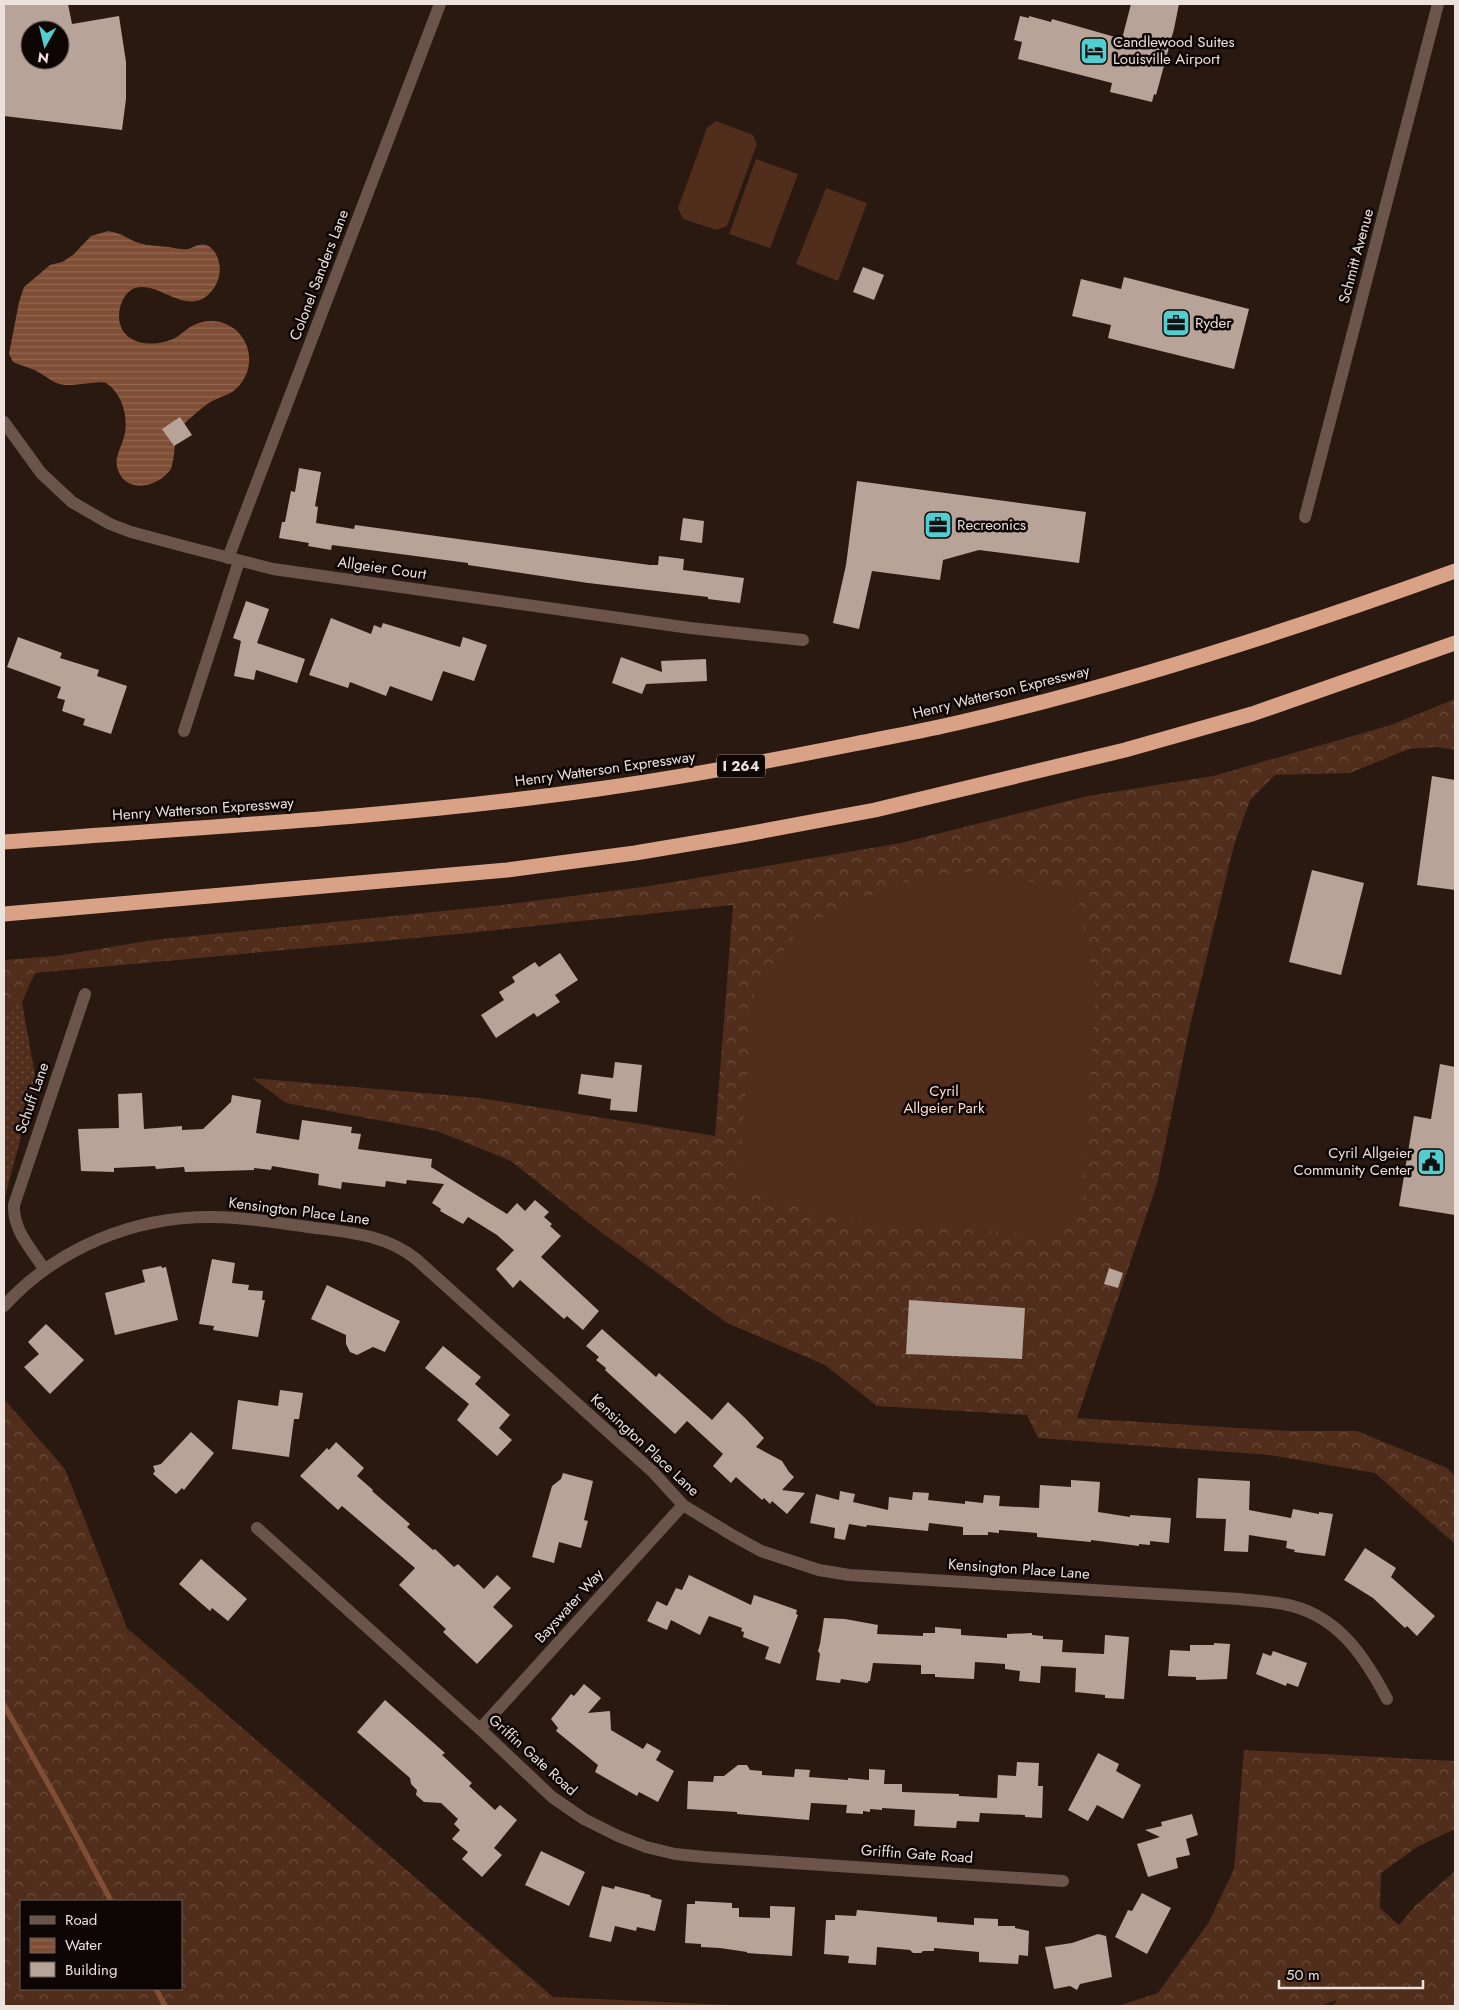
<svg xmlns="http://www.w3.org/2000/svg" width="1459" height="2010" viewBox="0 0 1459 2010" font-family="Jost,sans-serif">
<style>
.grass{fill:url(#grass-dots)}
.forest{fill:url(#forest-crowns);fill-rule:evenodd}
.pitch{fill:#512e1b}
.water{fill:url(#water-rules)}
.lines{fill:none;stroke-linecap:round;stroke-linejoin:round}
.stream{stroke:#7f4e35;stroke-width:5.5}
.building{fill:#b8a398;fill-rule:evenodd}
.minor{stroke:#6b554a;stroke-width:12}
.highway{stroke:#d9a286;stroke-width:15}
.labels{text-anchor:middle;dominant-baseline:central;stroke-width:5;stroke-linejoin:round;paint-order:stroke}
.shield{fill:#0d0604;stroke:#aa9f9b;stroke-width:1}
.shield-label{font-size:14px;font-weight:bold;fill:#ede1dc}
.poi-label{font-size:15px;fill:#ede1dc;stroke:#0d0604;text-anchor:start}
.street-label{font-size:15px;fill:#ede1dc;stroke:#0d0604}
.park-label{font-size:15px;fill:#fddccc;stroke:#0d0604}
</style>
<defs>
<pattern id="grass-dots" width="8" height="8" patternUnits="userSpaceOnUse" patternTransform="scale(1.25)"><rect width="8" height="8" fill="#512e1b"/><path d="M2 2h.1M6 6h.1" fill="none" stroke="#6a4c3c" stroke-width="1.8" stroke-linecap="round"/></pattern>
<pattern id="forest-crowns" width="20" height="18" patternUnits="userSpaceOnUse" patternTransform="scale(1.25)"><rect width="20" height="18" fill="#512e1b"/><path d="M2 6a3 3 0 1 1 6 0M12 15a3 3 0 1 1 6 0" fill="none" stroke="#6a4c3c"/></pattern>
<pattern id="water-rules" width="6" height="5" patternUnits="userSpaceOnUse" patternTransform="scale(1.25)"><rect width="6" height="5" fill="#7f4e35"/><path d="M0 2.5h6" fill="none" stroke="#916752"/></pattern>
</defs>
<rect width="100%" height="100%" fill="#291911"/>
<path class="grass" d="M 22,1002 L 36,1081 L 4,1200 L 4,1014 Z"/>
<g class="forest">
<path d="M 1455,699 L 1455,750 L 1436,747 L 1409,749 L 1350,773 L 1275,775 L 1250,800 L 1234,845 L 1189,1030 L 1157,1184 L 1077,1418 L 1290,1431 L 1357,1431 L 1447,1468 L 1455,1476 L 1455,1544 L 1375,1473 L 1270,1455 L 1038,1438 L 1027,1415 L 877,1406 L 825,1365 L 727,1323 L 598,1230 L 511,1161 L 437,1131 L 286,1103 L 252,1078 L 480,1098 L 715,1136 L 733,905 L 459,934 L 35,973 L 22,1002 L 4,1014 L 4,960 L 56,956 L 153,940 L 503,905 L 650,886 L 901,843 L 1088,796 L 1213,776 L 1391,725 Z"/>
<path d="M 4,1399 L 65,1469 L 127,1628 L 553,1997 L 753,2006 L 4,2006 ZM 181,1901 L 181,1989 L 21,1989 L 21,1901 Z"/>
<path d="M 1244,1750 L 1455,1761 L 1455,1829 L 1417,1847 L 1381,1873 L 1380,1908 L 1399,1925 L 1415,1906 L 1455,1871 L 1455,2006 L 1333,2006 L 1337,2000 L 1320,2006 L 1118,2006 L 1158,1993 L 1209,1922 L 1234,1869 Z"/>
</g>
<g class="pitch">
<path d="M 716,121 L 753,135 L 757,144 L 727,226 L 717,230 L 683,219 L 678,208 L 707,128 Z"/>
<path d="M 756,159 L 798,174 L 770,248 L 729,234 Z"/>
<path d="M 826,188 L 867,203 L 838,281 L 796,264 Z"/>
<path d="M 971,871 L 1076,890 L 1096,989 L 1082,1205 L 1048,1235 L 854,1222 L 738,1189 L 754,989 L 802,926 L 901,883 Z"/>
</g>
<path class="water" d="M 108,231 C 122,233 127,239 139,243 C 149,246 160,246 169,247 C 175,248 182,250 188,249 C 194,247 199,243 206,245 C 213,247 218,256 219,263 C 221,271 219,281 214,288 C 189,324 156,275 131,290 C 121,297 117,313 120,324 C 127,347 157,347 175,338 C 182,334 187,328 194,325 C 212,316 236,323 245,342 C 254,359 248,381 232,392 C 224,397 213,399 205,406 C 199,410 193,416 188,420 C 171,436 177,451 171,469 C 158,488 124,495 117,467 C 115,456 121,448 124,437 C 129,419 123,394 106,383 C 102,380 73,386 65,385 C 53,384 48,377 38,372 C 30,367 21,366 13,362 L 9,354 L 19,302 L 24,287 L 50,265 L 62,262 L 73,255 L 91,236 Z"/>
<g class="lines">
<g class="stream">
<path d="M 4,1705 L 60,1805 L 111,1901"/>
<path d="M 156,1989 L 165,2006"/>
</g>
</g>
<g class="building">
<path d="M 4,4 L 68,4 L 72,24 L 119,16 L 126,62 L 126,99 L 122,130 L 4,116 ZM 30,30 L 60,30 L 60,60 L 30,60 Z"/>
<path d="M 1131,4 L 1179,4 L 1174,29 L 1156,95 L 1154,94 L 1152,102 L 1110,92 L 1112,83 L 1018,59 L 1022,42 L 1014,40 L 1020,16 L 1029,18 L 1029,16 L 1051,22 L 1052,19 L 1122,39 Z"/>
<path d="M 863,267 L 884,275 L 874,300 L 853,292 Z"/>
<path d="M 1124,277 L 1249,309 L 1234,369 L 1108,338 L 1111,325 L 1072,316 L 1081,279 L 1121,289 Z"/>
<path d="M 180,417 L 192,435 L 174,446 L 162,429 Z"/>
<path d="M 299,468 L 321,472 L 315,506 L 318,507 L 316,523 L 354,529 L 355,525 L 650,565 L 658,565 L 659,556 L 684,559 L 683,570 L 744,578 L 740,603 L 708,599 L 708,597 L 588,583 L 468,565 L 468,563 L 332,545 L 331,550 L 308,546 L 309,543 L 279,538 L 282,522 L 285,522 L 291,491 L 295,492 Z"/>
<path d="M 857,481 L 1086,512 L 1079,563 L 979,550 L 943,560 L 940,580 L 872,571 L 859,629 L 833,623 L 846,565 Z"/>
<path d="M 683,518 L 704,521 L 702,543 L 680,540 Z"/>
<path d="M 246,601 L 269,609 L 257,643 L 305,659 L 297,683 L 256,670 L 254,680 L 234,676 L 241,641 L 233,638 Z"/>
<path d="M 331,618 L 371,634 L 374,625 L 381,628 L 383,623 L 460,647 L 463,637 L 487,645 L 474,681 L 443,671 L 432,701 L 390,686 L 386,696 L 350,682 L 348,688 L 309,675 Z"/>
<path d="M 18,637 L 62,653 L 60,658 L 99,670 L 97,676 L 127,686 L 111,734 L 83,725 L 85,719 L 62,711 L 65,700 L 57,698 L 61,687 L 7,667 Z"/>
<path d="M 621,657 L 662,672 L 661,661 L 706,659 L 707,681 L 646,684 L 642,694 L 612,683 Z"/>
<path d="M 1432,776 L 1455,780 L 1455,890 L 1417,885 Z"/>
<path d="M 1312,870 L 1364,883 L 1341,975 L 1289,962 Z"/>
<path d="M 560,953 L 578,980 L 555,995 L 560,1002 L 537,1017 L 534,1013 L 496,1038 L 481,1015 L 504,1000 L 499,992 L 515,982 L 512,977 L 535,962 L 539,967 Z"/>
<path d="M 615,1062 L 642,1065 L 637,1112 L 610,1110 L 611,1099 L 578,1094 L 581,1074 L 613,1078 Z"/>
<path d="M 1440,1064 L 1455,1067 L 1455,1215 L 1399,1206 L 1414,1116 L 1431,1119 Z"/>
<path d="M 142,1093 L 144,1129 L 182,1126 L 182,1130 L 203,1129 L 231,1102 L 232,1095 L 261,1100 L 256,1133 L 299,1140 L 302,1120 L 352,1127 L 351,1133 L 361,1134 L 358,1149 L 432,1159 L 431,1167 L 507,1214 L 517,1203 L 525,1211 L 535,1200 L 549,1212 L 544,1217 L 552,1224 L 550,1226 L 561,1236 L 541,1257 L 599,1311 L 583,1330 L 567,1316 L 564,1319 L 520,1280 L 513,1288 L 496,1269 L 514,1250 L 497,1235 L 468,1217 L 463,1224 L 440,1211 L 441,1209 L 432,1203 L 444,1184 L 407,1180 L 406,1184 L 386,1181 L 385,1187 L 342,1182 L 341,1189 L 318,1185 L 319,1174 L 272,1166 L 271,1170 L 254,1168 L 254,1170 L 185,1172 L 184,1167 L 156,1169 L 155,1166 L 114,1168 L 114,1172 L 81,1171 L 78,1129 L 119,1128 L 118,1094 Z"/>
<path d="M 212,1259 L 235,1263 L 232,1283 L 249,1285 L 248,1290 L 263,1291 L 262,1300 L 265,1300 L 258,1337 L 213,1330 L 214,1326 L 199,1324 Z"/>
<path d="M 161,1266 L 162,1268 L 166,1267 L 178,1320 L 115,1335 L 105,1293 L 145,1282 L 142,1270 Z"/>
<path d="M 1109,1268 L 1123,1273 L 1118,1288 L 1104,1284 Z"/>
<path d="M 327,1285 L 400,1321 L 385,1352 L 373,1347 L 357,1355 L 350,1352 L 346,1344 L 346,1335 L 311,1319 Z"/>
<path d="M 909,1300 L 1025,1308 L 1022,1359 L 906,1354 Z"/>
<path d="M 46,1324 L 84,1360 L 50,1394 L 24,1367 L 39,1354 L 28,1342 Z"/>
<path d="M 602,1329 L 656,1377 L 659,1373 L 712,1420 L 728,1402 L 745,1418 L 764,1438 L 756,1447 L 782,1461 L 789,1472 L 794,1477 L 782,1490 L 805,1493 L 787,1514 L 772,1501 L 770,1504 L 764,1498 L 762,1500 L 736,1477 L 731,1483 L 713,1466 L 723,1454 L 687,1421 L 675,1434 L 605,1370 L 606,1368 L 596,1360 L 599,1357 L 586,1346 Z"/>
<path d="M 443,1346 L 481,1377 L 475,1384 L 510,1415 L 499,1428 L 512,1440 L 497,1456 L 457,1420 L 469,1404 L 425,1368 Z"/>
<path d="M 280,1390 L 303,1393 L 299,1419 L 294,1419 L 289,1457 L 232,1449 L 238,1400 L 278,1406 Z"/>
<path d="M 191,1432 L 214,1453 L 184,1490 L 182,1488 L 176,1494 L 153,1474 L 155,1471 L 153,1466 L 161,1464 Z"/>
<path d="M 336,1442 L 364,1468 L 357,1476 L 373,1490 L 372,1491 L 410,1524 L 407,1527 L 433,1550 L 435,1549 L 454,1567 L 458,1564 L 484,1589 L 497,1575 L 511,1588 L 493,1607 L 513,1626 L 477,1664 L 443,1632 L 446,1629 L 399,1585 L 415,1568 L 342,1506 L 338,1510 L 300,1476 L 327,1448 L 329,1450 Z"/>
<path d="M 563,1473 L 593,1481 L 584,1520 L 588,1521 L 581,1548 L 559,1542 L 554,1563 L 532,1557 L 552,1486 L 561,1479 Z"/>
<path d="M 1198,1478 L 1250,1481 L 1249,1510 L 1291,1518 L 1293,1509 L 1319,1514 L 1319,1512 L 1333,1514 L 1325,1556 L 1294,1552 L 1295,1550 L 1286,1548 L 1287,1541 L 1249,1535 L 1248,1552 L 1224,1551 L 1226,1519 L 1196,1518 Z"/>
<path d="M 1071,1480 L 1100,1482 L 1098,1512 L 1130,1517 L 1130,1515 L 1171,1518 L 1169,1543 L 1150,1541 L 1150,1545 L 1139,1544 L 1139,1546 L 1091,1540 L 1091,1542 L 1037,1537 L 1037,1533 L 999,1530 L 999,1533 L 988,1532 L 988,1535 L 963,1535 L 963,1527 L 929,1523 L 928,1531 L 867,1525 L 866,1527 L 849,1524 L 845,1540 L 834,1538 L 835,1528 L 810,1523 L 816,1494 L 839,1500 L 840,1491 L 855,1494 L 853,1502 L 888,1510 L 889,1497 L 912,1500 L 913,1492 L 929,1493 L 928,1500 L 965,1504 L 965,1501 L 983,1503 L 984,1495 L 1000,1496 L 999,1506 L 1039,1508 L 1040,1485 L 1071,1487 Z"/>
<path d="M 1365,1548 L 1396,1568 L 1391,1577 L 1435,1616 L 1417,1636 L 1407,1626 L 1405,1628 L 1373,1598 L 1344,1580 Z"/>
<path d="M 201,1559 L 247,1599 L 228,1621 L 212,1608 L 210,1611 L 179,1584 Z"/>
<path d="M 689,1575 L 751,1605 L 754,1595 L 797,1610 L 796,1614 L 798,1615 L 780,1664 L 765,1659 L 769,1647 L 743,1637 L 744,1632 L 741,1631 L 742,1628 L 709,1616 L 700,1635 L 671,1620 L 667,1630 L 647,1621 L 657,1601 L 667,1606 L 676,1588 L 682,1590 Z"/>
<path d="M 824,1618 L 845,1619 L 878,1625 L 877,1634 L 923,1636 L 923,1633 L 935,1633 L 935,1627 L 961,1629 L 961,1635 L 1007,1638 L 1007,1634 L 1032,1633 L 1032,1635 L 1043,1636 L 1043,1639 L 1063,1640 L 1062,1652 L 1104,1654 L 1105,1635 L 1129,1637 L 1124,1699 L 1105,1698 L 1105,1695 L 1075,1692 L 1076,1668 L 1041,1666 L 1040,1683 L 1019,1681 L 1020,1671 L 1005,1669 L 1005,1664 L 975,1662 L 974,1679 L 935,1677 L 935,1674 L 921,1674 L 921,1665 L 873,1663 L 870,1681 L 868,1681 L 868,1683 L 841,1679 L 840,1683 L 816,1680 L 820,1654 L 818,1651 L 820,1644 Z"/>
<path d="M 1214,1643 L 1230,1644 L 1227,1679 L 1196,1680 L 1196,1677 L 1168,1676 L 1170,1650 L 1190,1651 L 1190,1645 L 1214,1645 Z"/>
<path d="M 1273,1651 L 1307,1663 L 1298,1687 L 1287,1683 L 1286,1686 L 1256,1674 L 1263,1653 L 1271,1656 Z"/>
<path d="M 584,1684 L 601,1698 L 588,1713 L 610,1711 L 611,1730 L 643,1749 L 647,1743 L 661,1751 L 656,1760 L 674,1771 L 658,1802 L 639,1792 L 637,1796 L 595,1772 L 598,1765 L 556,1731 L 558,1728 L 551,1719 L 571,1694 L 574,1696 Z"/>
<path d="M 385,1700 L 445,1753 L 442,1755 L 472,1783 L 469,1786 L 495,1810 L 500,1805 L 517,1820 L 494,1848 L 502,1855 L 482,1877 L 462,1859 L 468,1852 L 452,1839 L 460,1830 L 454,1824 L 458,1819 L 441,1803 L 424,1802 L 416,1795 L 417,1790 L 411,1784 L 410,1778 L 357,1732 Z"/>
<path d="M 1098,1753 L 1119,1764 L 1116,1771 L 1141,1785 L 1123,1819 L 1097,1805 L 1088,1821 L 1068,1810 Z"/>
<path d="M 1017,1762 L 1039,1763 L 1038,1786 L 1043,1786 L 1042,1818 L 1025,1817 L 1025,1815 L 980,1813 L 979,1822 L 957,1821 L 956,1828 L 914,1826 L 915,1810 L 882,1808 L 882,1810 L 870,1809 L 870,1812 L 863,1811 L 863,1814 L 846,1813 L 847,1805 L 811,1803 L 809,1820 L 737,1814 L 737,1812 L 687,1809 L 688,1781 L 713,1782 L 714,1776 L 724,1776 L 738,1765 L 747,1765 L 750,1770 L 762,1771 L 762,1775 L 794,1777 L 795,1769 L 810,1770 L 809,1777 L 848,1780 L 848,1778 L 869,1780 L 869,1769 L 885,1770 L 884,1784 L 902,1784 L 902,1792 L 959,1794 L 959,1796 L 997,1798 L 998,1775 L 1016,1776 Z"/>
<path d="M 1192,1814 L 1198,1835 L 1186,1839 L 1190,1855 L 1176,1858 L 1178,1868 L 1148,1877 L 1137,1844 L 1160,1837 L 1145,1830 L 1162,1826 L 1161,1822 Z"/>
<path d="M 541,1851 L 585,1872 L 569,1906 L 525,1885 Z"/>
<path d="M 602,1886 L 614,1889 L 615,1886 L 650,1895 L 651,1897 L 662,1900 L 655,1931 L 637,1927 L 636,1931 L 615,1926 L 611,1942 L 589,1937 Z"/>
<path d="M 1142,1893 L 1171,1908 L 1147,1954 L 1115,1937 L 1128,1910 L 1132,1911 Z"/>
<path d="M 695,1901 L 732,1903 L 732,1908 L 739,1908 L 739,1917 L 770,1918 L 770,1906 L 795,1907 L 792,1956 L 747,1953 L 747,1952 L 720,1948 L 701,1947 L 701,1944 L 685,1943 L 687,1904 L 695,1904 Z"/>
<path d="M 857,1910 L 937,1917 L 937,1922 L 974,1925 L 974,1918 L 998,1919 L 998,1926 L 1015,1926 L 1015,1928 L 1029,1931 L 1028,1956 L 1019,1955 L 1018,1964 L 979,1962 L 979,1952 L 934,1948 L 934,1951 L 923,1951 L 921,1953 L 913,1953 L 910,1950 L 877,1947 L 876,1965 L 848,1963 L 849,1956 L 824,1954 L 826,1920 L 835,1920 L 835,1915 L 856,1916 Z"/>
<path d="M 1098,1934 L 1106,1936 L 1112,1977 L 1080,1984 L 1077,1990 L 1070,1986 L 1054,1989 L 1045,1947 L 1072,1943 Z"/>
</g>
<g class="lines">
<g class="minor">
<path d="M 4,422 L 41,473 L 72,502 L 110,524 L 131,532 L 187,547 L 273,569 L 690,628 L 803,640"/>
<path d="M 1305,517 L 1438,4"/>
<path d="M 228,558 L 440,4"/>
<path d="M 184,731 L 239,561"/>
<path d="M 44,1269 C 31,1248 13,1231 14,1205 L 85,994"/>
<path d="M 4,1306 C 57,1248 134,1216 214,1217 C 245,1217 277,1223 308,1227 C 346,1232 385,1234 416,1259 L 653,1472 L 683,1505 L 732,1535 L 761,1551 L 819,1570 L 849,1575 L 1240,1599 C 1254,1601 1269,1601 1283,1604 C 1336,1613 1364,1655 1387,1699"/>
<path d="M 257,1528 L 480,1729 L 552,1797 L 584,1819 L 618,1836 L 646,1847 L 675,1854 L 704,1857 L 1063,1881"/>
<path d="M 480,1729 L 683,1505"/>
</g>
<g class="highway">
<path d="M 4,842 C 202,827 401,817 598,789 C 684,777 769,761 854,744 C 888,737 923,731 957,723 C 1126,684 1292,630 1455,571"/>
<path d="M 4,914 L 507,870 L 635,853 L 736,836 L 875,810 L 1125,750 L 1252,714 L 1455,643"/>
</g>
</g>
<defs>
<symbol id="hotel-square" viewBox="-11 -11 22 22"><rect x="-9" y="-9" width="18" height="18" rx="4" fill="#52cdd0" stroke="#0d0604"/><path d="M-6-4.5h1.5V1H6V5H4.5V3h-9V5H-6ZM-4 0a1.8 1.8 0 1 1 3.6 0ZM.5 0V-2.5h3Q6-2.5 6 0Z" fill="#111"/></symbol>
<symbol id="office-square" viewBox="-11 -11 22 22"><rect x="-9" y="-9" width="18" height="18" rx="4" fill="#52cdd0" stroke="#0d0604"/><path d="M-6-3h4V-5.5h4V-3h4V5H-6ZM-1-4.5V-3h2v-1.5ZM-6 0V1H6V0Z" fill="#111"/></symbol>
<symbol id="civic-square" viewBox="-11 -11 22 22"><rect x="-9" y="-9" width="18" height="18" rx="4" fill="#52cdd0" stroke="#0d0604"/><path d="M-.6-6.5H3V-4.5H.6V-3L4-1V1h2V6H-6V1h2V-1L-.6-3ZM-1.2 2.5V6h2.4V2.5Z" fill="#111"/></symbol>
</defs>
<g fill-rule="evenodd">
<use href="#hotel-square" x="1078" y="35" width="32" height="32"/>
<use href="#office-square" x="1160" y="307" width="32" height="32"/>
<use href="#office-square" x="922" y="509" width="32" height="32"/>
<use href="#civic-square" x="1415" y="1146" width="32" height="32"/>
</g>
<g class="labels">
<rect class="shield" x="717" y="754.5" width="48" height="23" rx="4"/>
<g class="shield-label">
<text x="741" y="766">I 264</text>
</g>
<g class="poi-label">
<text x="1113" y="42">Candlewood Suites<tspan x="1113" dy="17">Louisville Airport</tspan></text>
<text x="1195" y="323">Ryder</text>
<text x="957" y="525">Recreonics</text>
<text x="1412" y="1153" text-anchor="end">Cyril Allgeier<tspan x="1412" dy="17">Community Center</tspan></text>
</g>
<g class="street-label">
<text transform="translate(1356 256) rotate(-75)">Schmitt Avenue</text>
<text transform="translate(319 275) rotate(-69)">Colonel Sanders Lane</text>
<text transform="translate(382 568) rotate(8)">Allgeier Court</text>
<text transform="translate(1001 692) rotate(-14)">Henry Watterson Expressway</text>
<text transform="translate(605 769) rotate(-8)">Henry Watterson Expressway</text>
<text transform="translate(203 809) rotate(-4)">Henry Watterson Expressway</text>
<text transform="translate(32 1098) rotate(-71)">Schuff Lane</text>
<text transform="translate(299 1211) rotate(7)">Kensington Place Lane</text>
<text transform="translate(645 1445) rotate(43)">Kensington Place Lane</text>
<text transform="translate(1019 1569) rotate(4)">Kensington Place Lane</text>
<text transform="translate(569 1606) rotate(-48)">Bayswater Way</text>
<text transform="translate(533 1755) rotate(42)">Griffin Gate Road</text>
<text transform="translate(917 1854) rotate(4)">Griffin Gate Road</text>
</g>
<g class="park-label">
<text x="944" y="1091">Cyril<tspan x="944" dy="17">Allgeier Park</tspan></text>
</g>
</g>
<rect width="1459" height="2010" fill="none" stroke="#ede1dc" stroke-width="10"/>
<rect x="20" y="1900" width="162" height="90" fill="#0d0604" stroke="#675e5a"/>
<rect x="30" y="1916" width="25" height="8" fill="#6b554a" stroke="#675e5a"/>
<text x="65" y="1925" font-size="15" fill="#ede1dc">Road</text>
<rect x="30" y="1938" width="25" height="15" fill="url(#water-rules)" stroke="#675e5a"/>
<text x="65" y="1950" font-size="15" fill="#ede1dc">Water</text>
<rect x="30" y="1962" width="25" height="15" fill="#b8a398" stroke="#675e5a"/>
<text x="65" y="1975" font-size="15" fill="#ede1dc">Building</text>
<g transform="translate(45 45) rotate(188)"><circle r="24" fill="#0d0604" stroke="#675e5a"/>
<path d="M0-4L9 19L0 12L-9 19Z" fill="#52cdd0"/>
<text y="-8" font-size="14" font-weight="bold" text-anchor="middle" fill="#ede1dc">N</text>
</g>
<path d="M1279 1980v8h144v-8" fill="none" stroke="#ede1dc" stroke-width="2.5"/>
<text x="1286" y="1980" font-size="15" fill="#ede1dc" stroke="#0d0604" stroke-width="4" paint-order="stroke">50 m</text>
</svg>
